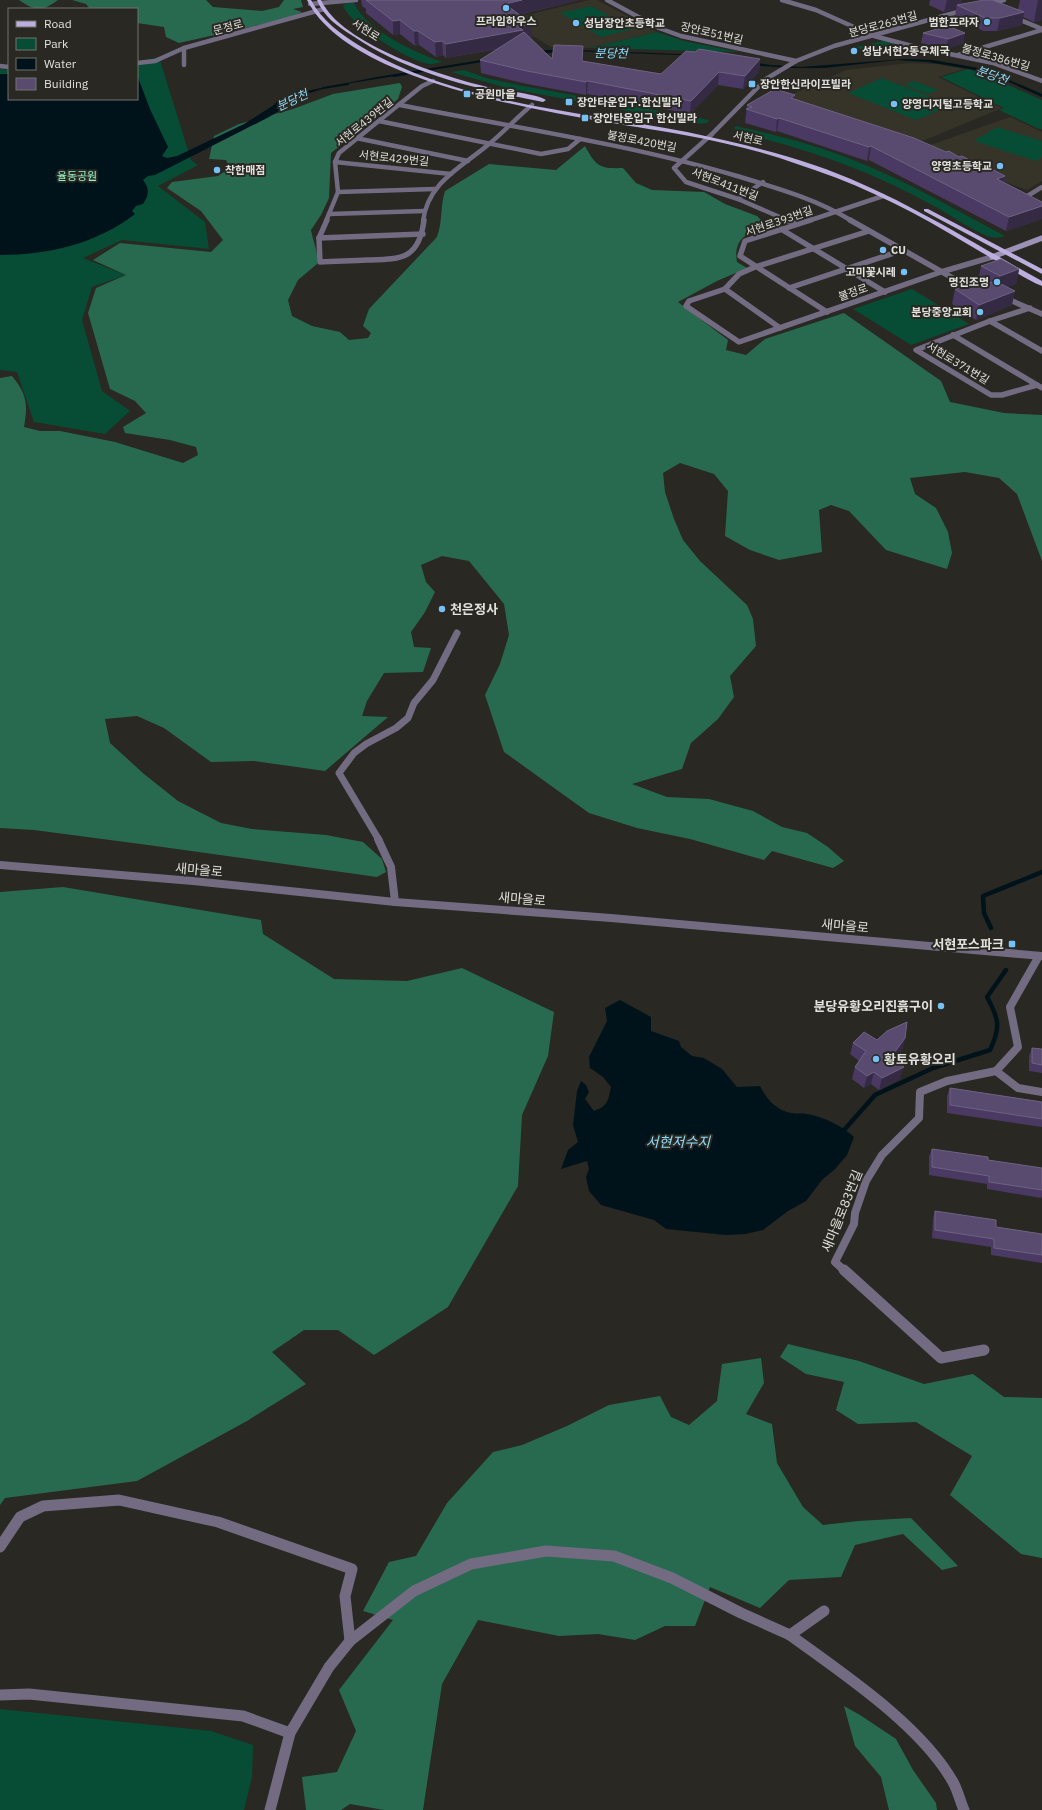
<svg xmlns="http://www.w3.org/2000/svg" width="1042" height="1810" viewBox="0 0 1042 1810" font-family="'IBM Plex Sans','Noto Sans KR',sans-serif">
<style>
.built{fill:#363328}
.green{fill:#074d35}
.forest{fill:#286a4f}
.water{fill:#00131b}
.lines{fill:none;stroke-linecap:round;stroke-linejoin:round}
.stream-far1{stroke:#00131b;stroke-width:2}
.stream{stroke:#00131b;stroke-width:4.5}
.minor-far4{stroke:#726b82;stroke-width:4.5}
.minor-far3{stroke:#726b82;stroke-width:5.5}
.minor-far2{stroke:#726b82;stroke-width:7}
.minor-far1{stroke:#726b82;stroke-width:8}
.minor{stroke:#726b82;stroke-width:11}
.tertiary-far1{stroke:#726b82;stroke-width:4.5}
.tertiary{stroke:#726b82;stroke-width:8}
.secondary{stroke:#9c91b6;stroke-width:5.5}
.primary{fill:#bcaede;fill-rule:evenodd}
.wall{fill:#493963}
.shaded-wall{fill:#352a44}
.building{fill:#594b70;stroke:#6e6281}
.poi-dot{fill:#75c0f6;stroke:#292822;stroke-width:1.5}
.labels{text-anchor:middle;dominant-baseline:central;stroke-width:4;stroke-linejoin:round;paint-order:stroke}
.far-poi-label{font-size:11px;font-weight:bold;fill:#e2e1dd;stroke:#292822;text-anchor:start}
.far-street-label{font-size:11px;fill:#e2e1dd;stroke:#292822}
.far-park-label{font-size:11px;fill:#94f3c8;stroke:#292822}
.far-water-label{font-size:12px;font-style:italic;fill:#8ddbfa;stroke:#292822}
.poi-label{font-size:13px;font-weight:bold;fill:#e2e1dd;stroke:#292822;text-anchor:start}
.street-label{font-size:13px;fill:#e2e1dd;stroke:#292822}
.water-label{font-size:14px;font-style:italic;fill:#8ddbfa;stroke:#292822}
</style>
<rect width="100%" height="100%" fill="#292822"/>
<g class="built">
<path d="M 589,0 L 597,0 L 657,32 L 590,48 L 551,47 L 506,20 Z"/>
<path d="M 909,63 L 937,64 L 965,69 L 938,77 L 1002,108 L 908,147 L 821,117 L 788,96 L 846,70 Z"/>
<path d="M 1010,117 L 1042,132 L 1042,181 L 1027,190 L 916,150 Z"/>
</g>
<g class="green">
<path d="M 349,3 L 354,3 C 366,30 415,53 443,62 C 439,62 435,64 431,64 C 413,64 347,23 343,5 Z"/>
<path d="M 591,6 L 633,29 L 601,37 L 560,13 Z"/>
<path d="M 657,32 L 684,41 L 739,52 L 590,48 Z"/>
<path d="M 883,41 L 938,54 L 873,55 L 856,47 Z"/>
<path d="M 159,57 L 191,160 L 198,165 L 158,186 L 205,222 L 209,249 L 122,240 L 83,258 L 126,275 L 92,287 L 82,320 L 102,391 L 130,411 L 105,434 L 34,422 L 17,372 L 0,370 L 0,69 L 9,70 L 9,99 L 137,99 L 137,62 Z"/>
<path d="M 968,69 L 988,76 L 1042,100 L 1042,129 L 1039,129 L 999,110 L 1004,108 L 941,77 Z"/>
<path d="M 464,70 L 486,78 L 518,85 L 709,120 L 707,123 L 697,124 L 507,88 L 451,72 Z"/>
<path d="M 882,78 L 951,105 L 916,120 L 848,93 Z"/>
<path d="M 914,81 L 938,90 L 928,94 L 904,85 Z"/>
<path d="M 736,126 C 776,135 816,145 853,160 C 906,180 955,210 1005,236 C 1001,238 995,238 990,237 C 975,232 949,214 934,206 C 872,172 807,148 738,133 L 734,128 Z"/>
<path d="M 997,127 L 1042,141 L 1042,157 L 1036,161 L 974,141 Z"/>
<path d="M 912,289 L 969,324 L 911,345 L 853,309 Z"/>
<path d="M 0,1709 L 211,1731 L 253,1745 L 252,1777 L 244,1810 L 0,1810 Z"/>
</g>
<g class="forest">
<path d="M 19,0 L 58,0 C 42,12 35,11 19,0 Z"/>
<path d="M 72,0 L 206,0 L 213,7 L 262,11 L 279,7 L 284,0 L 301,0 L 303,7 L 293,9 L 302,12 L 290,18 L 179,43 L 166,37 L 164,27 L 137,23 L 137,9 L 90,9 L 86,4 Z"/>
<path d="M 400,83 L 402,87 L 398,99 L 331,153 L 329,198 L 321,215 L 311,230 C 313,242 319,253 317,264 L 298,280 L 288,300 L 292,316 L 312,326 L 340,332 L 349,340 L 368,338 L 371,333 L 363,326 L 369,309 L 437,237 C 443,220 440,207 445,191 L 489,164 L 556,170 L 585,146 C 596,166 599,169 623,168 L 636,183 L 652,190 L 704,192 L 725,204 L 757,216 L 765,224 C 747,234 733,239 737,262 L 747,268 L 717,281 L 678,302 L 728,340 L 726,350 L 746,355 L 765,339 L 844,313 L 941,381 L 950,402 L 1004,413 L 1042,415 L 1042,561 L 1017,494 L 999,478 L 965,472 L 910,478 L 915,494 L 936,508 L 948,532 L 952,553 L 947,569 L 886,550 L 849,511 L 831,505 L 819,510 L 822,552 L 779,560 L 750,550 L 725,536 L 728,491 L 714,474 L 680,463 L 663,473 L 665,492 L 674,519 L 683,540 L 700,561 L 747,605 L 753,619 L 756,646 L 730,676 L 734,697 L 718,719 L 691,743 L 682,769 L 632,784 L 667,797 L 709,799 L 753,811 L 782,827 L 807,833 L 828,847 L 844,861 L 833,868 L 772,851 L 764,860 L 690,839 L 637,828 L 589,813 L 504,752 L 485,695 L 500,664 L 509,635 L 504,604 L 469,561 L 442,556 L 421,565 L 426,582 L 435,592 L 425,612 L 411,632 L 414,647 L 431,648 L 423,672 L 384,673 L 367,701 L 362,716 L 388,717 L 325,771 L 254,761 L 211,762 L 164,728 L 137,716 L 105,719 L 110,743 L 144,774 L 178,801 L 221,823 L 252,829 L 326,835 L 363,842 L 382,859 L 386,872 L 377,877 L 148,845 L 34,830 L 0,828 L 0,378 L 12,376 C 27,394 28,405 24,427 L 40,431 L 60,431 L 115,442 L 183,463 L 198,455 L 196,447 L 170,440 L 125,433 L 123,427 L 146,413 L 135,401 L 110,389 L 88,313 L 96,288 L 126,275 L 93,260 L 120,243 L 211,252 L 223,240 L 201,211 L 167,188 L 172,182 L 218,176 L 230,168 L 226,160 L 209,159 L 214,136 L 239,124 L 293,109 L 333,94 Z"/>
<path d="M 63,887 L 261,920 L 263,934 L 334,979 L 407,981 L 462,968 L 554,1012 L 548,1056 L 522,1115 L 518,1186 L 448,1307 L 374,1355 L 338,1330 L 304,1330 L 272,1352 L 306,1384 L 247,1421 L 137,1481 L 5,1498 L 0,1505 L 0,892 Z"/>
<path d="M 788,1344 L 859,1361 L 924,1384 L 973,1374 L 1004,1397 L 1042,1398 L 1042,1558 L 1021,1554 L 950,1495 L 972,1456 L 916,1422 L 858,1424 L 836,1410 L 844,1382 L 806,1374 L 780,1357 Z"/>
<path d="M 761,1358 L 764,1383 L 746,1414 L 772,1424 L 777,1463 L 803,1507 L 823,1525 L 858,1521 L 911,1518 L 958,1566 L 942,1570 L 903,1534 L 855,1545 L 841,1577 L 789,1580 L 760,1608 L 710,1587 L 695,1626 L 665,1626 L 635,1640 L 598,1634 L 559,1636 L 478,1620 L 442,1684 L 423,1810 L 384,1810 L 350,1804 L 341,1810 L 306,1810 L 302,1777 L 337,1772 L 356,1731 L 339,1690 L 393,1620 L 363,1611 L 389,1562 L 416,1556 L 447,1503 L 493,1452 L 522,1445 L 567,1426 L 609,1405 L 660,1396 L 671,1417 L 689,1425 L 717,1401 L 722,1364 Z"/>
<path d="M 844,1706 L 860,1715 L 896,1739 L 913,1770 L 936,1803 L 937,1810 L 889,1810 L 881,1777 L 855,1746 Z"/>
</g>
<g class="water">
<path d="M 543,50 L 575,50 L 704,55 L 771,65 L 801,67 L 905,59 L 933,60 L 984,69 L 1042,94 L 1042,97 L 987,72 L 928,62 L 897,60 L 824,68 L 794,68 L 762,66 L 705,56 L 573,51 L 532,54 L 333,86 L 306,94 L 269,117 L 155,175 L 148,176 L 143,180 C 150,189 149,195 143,204 L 136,206 L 132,211 L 135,214 C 96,244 48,255 0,255 L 0,74 L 9,74 L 9,99 L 137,99 L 137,75 L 150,109 L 168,147 L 162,156 L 167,158 L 177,156 L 244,124 L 274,105 L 278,100 L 311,90 L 377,77 Z"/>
<path d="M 620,1000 L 651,1017 L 651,1031 L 679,1041 L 681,1047 L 692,1056 L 704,1058 L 722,1069 L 737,1087 L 760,1086 C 767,1100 776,1110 791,1113 C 796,1114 802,1113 807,1114 C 824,1117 841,1125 854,1137 L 847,1155 L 835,1169 L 822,1180 L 806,1201 L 788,1211 L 763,1230 L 745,1234 L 726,1235 L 666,1229 L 654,1220 L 601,1205 L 589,1191 L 586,1177 L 589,1169 L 587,1161 L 561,1169 L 568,1150 L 578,1142 L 573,1125 L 577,1091 L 581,1081 L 586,1085 L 589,1092 L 585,1099 L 594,1111 C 608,1106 608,1101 611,1087 L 603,1077 L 590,1068 L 589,1057 L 607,1021 L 605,1008 Z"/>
</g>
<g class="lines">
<g class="stream-far1">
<path d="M 394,76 L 423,71"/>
<path d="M 323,88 L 348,84"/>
</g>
<g class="stream">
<path d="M 991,928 L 984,913 L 983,896 L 1042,872"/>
<path d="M 845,1129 L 875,1095 L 933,1068 L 990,1050 C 1001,1027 999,1019 987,997 L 1006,970"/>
</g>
<g class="minor-far4">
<path d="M 607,0 L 659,28 L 681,36 L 796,61"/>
<path d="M 782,0 L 816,10 L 874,36 L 916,47 L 993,63 L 1042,81"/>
<path d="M 1013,17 L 1042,29"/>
<path d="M 184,48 L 184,65"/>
<path d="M 958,55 L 1042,30"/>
<path d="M 137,63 L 155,61 L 184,48 L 324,9"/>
<path d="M 0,66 L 9,67"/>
<path d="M 400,105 C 512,127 628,144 737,176 C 777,188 816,199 852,221"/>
<path d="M 379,121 L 541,154 L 568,149 L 580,139"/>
<path d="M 712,134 L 674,168 L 686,182 L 738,199 L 789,221"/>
<path d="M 356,138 L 468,161"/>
<path d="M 335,162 L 451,174"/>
<path d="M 1042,187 L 1021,200 L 1042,210"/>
<path d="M 338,192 L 435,189"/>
<path d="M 738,199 L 763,182"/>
<path d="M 329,214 L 424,211"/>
<path d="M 326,221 L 338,192 L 335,162 L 339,153 L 422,86 L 433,81"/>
<path d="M 423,221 C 428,182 462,167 489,144 C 504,132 517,117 532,105"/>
<path d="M 808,221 L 883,196"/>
</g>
<g class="minor-far3">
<path d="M 327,220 L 319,238 L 320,262 C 336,261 351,261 367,260 C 401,259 419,260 424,220"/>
<path d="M 786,220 L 797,224"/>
<path d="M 811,220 L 745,241 L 740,256 L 827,312"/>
<path d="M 850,220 L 974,290"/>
<path d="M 781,229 L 885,292"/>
<path d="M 869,231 L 755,267 L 739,274 L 725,289 L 689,301 L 686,306 L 739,342 L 941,272 L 992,257"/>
<path d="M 319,238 L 423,234"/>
<path d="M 789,288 L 903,250"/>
<path d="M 725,289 L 780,328"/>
<path d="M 1003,297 L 1042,314"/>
<path d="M 1030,308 L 990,321 L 916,350 L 991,395 L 1002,395 L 1037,385"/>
<path d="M 990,321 L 1042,351"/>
<path d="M 953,335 L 1042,388"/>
</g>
<path class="minor-far2" d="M 379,840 L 339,773 L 354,753 L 366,744 L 396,728 L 408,718 L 414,703 L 433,680 L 457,633"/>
<g class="minor-far1">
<path d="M 378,839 L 391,867 L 395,902"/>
<path d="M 996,1071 L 1018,1088 L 1042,1092"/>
<path d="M 845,1271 L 835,1262 L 854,1224 L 855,1213 L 866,1181 L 882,1155 L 919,1118 L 920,1092 L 947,1081 L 996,1071 L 1018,1047 L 1010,1007 L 1039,956"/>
</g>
<g class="minor">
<path d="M 844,1270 L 941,1358 L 984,1350"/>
<path d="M 0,1547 L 20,1517 L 43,1506 L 119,1500 L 218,1522 L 352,1569 L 345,1596 L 350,1641"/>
<path d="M 824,1611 L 790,1635 C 842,1673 921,1725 953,1782 C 958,1791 960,1801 964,1810"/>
<path d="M 0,1695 L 29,1694 L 243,1716 L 290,1733"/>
<path d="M 270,1810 L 290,1733 L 329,1667 L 350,1641 L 414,1591 L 471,1564 L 546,1551 L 614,1556 L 672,1578 L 741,1613 L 790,1635"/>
</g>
<g class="tertiary-far1">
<path d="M 310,4 L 356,0"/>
<path d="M 988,4 L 1004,0"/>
<path d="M 712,134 L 766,79 L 796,61 L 834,46 L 965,10"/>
</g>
<path class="tertiary" d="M 0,865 L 193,881 L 395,902 L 611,918 L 1042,956"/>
<path class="secondary" d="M 992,257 L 1042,238"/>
<g class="primary">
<path d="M 307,0 L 311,0 C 322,21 341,34 360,46 C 456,104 579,111 687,132 C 730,141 773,151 814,165 C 896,193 967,240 1042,281 L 1042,286 C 1031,282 1020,275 1010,269 C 989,257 968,244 947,232 C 900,204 850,181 797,164 C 761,151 722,142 684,135 C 590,118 353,92 307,0 Z"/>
<path d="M 317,0 L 321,0 C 341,45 447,78 492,88 C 505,91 537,94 546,100 L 543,102 C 477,89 409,74 353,36 C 338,27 323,16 317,0 Z"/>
<path d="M 924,209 L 928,209 L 1042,269 L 1042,274 L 924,211 Z"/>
</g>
</g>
<g class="wall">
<path d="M 361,0 L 579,0 L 519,15 L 532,24 L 532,39 L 531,39 L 552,59 L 583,61 L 661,74 L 695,52 L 760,59 L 759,72 L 743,89 L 718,85 L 690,114 L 587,94 L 586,95 L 527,84 L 481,73 L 480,60 L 498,49 L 446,58 L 443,55 L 436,57 L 419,45 L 415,46 L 400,34 L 393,35 L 366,13 L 366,9 L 362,6 Z"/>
<path d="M 930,0 L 962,0 L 961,4 L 1018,9 L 1020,0 L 1042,0 L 1042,20 L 1034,22 L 1023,17 L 1022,25 L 997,31 L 983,31 L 955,17 L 956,9 L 944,12 L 929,5 Z"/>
<path d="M 923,33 L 964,43 L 946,49 L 921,43 Z"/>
<path d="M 795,95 L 795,99 L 973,162 L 1005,176 L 1004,183 L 1042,202 L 1042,219 L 1006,231 L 869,160 L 867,161 L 777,131 L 776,132 L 745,123 L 747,105 Z"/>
<path d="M 981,266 L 1019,269 L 1016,284 L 1007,287 L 1012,305 L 976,320 L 952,304 L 955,289 L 980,282 L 978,281 Z"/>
<path d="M 905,1038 L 902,1050 L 895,1059 L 900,1079 L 879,1090 L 871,1084 L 864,1088 L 852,1079 L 855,1067 L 859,1061 L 850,1054 L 853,1043 Z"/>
<path d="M 1032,1048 L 1042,1049 L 1042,1073 L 1029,1071 L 1029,1056 Z"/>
<path d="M 950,1088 L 1042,1102 L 1042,1127 L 947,1113 L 947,1096 Z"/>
<path d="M 932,1149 L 988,1160 L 1042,1168 L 1042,1196 L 1041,1198 L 987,1189 L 987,1184 L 929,1175 L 929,1156 Z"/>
<path d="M 935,1211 L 996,1227 L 1042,1234 L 1042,1263 L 991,1255 L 991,1247 L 932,1238 L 933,1218 Z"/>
</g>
<g class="shaded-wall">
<path d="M 522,0 L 579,0 L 505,18 L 505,4 Z"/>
<path d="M 947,0 L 962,0 L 961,6 L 957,5 L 956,9 L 944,12 Z"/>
<path d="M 1038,0 L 1042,0 L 1042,20 L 1034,22 Z"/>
<path d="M 1024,12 L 1022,25 L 997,31 L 1000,18 Z"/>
<path d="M 400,20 L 400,34 L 393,35 L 393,21 Z"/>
<path d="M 532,24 L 532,39 L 523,40 L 523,44 L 446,58 L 446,44 L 518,27 Z"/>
<path d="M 414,31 L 418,31 L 419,45 L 415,46 Z"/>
<path d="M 965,33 L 964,43 L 946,49 L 948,39 Z"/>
<path d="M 442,41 L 443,55 L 436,57 L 435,42 Z"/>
<path d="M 760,59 L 759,72 L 743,89 L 745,76 Z"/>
<path d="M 719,72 L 718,85 L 690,114 L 691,101 Z"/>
<path d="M 588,81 L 587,94 L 586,95 L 586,82 Z"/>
<path d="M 795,95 L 794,108 L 791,98 Z"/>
<path d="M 779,118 L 777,131 L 776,132 L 777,119 Z"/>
<path d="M 871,146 L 869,160 L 867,161 L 869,147 Z"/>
<path d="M 1005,176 L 1002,190 L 997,179 Z"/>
<path d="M 1042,206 L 1042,219 L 1006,231 L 1009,217 Z"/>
<path d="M 1019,269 L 1016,284 L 997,291 L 1000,276 Z"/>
<path d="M 1015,291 L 1012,305 L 976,320 L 979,305 Z"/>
<path d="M 905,1038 L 902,1050 L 889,1068 L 892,1056 Z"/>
<path d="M 904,1067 L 900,1079 L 879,1090 L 882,1078 Z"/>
<path d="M 874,1072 L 871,1084 L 864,1088 L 867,1076 Z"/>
</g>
<g class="building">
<path d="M 366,0 L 522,0 L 505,4 L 532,24 L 518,27 L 523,30 L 446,44 L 442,41 L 435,42 L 418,31 L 414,31 L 400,20 L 393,21 Z"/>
<path d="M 984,0 L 992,0 L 1024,12 L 1000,18 L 985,18 L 957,5 Z"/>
<path d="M 948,26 L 965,33 L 948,39 L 923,33 Z"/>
<path d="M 524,32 L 552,59 L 554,45 L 583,46 L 582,61 L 661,74 L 686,51 L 695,52 L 699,49 L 760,59 L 745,76 L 719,72 L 691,101 L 588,81 L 586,82 L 527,71 L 480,60 Z"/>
<path d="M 775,89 L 795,95 L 791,98 L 914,138 L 946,152 L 949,151 L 959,157 L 962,156 L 973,162 L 976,161 L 1005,176 L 997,179 L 1042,202 L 1042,206 L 1009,217 L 871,146 L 869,147 L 779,118 L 777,119 L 746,109 L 752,107 L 747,105 Z"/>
<path d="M 1001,259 L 1019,269 L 1000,276 L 981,266 Z"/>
<path d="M 984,281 L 1003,285 L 1015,291 L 979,305 L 955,289 Z"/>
<path d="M 907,1022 L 905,1038 L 892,1056 L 904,1067 L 882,1078 L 874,1072 L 867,1076 L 855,1067 L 866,1051 L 853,1043 L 864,1032 L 877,1040 L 887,1031 Z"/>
<path d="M 1032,1048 L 1042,1049 L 1042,1065 L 1032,1063 Z"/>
<path d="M 950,1088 L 1042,1102 L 1042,1119 L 950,1105 Z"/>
<path d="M 932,1149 L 988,1157 L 988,1160 L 1042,1168 L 1042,1190 L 989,1182 L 989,1176 L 932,1167 Z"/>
<path d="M 935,1211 L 996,1220 L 996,1227 L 1042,1234 L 1042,1255 L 994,1248 L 994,1239 L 935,1230 Z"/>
</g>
<g class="poi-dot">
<circle cx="506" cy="8" r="4"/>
<circle cx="987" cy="22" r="4"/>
<circle cx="576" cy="23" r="4"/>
<circle cx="854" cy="51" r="4"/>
<rect x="748" y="80" width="8" height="8" rx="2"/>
<rect x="463" y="90" width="8" height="8" rx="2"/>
<rect x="565" y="98" width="8" height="8" rx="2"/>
<circle cx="894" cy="104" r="4"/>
<rect x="581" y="114" width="8" height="8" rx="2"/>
<circle cx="1000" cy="166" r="4"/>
<circle cx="217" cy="170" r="4"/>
<circle cx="883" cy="250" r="4"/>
<circle cx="904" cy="272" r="4"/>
<circle cx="997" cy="282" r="4"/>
<circle cx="980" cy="312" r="4"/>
<circle cx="442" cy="609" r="4"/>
<rect x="1008" y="940" width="8" height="8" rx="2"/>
<circle cx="941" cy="1006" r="4"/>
<circle cx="876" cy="1059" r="4"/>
</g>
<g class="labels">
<g class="far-poi-label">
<text x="506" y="21" text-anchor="middle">프라임하우스</text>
<text x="979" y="22" text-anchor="end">범한프라자</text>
<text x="584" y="23">성남장안초등학교</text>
<text x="862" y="51">성남서현2동우체국</text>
<text x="760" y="84">장안한신라이프빌라</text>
<text x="475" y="94">공원마을</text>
<text x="577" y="102">장안타운입구.한신빌라</text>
<text x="902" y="104">양영디지털고등학교</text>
<text x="593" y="118">장안타운입구 한신빌라</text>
<text x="992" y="166" text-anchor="end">양영초등학교</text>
<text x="225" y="170">착한매점</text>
<text x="891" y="250">CU</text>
<text x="896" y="272" text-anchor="end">고미꽃시레</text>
<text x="989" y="282" text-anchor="end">명진조명</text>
<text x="972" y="312" text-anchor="end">분당중앙교회</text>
</g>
<g class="far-street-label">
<text transform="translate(883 24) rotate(-15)">분당로263번길</text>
<text transform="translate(228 27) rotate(-15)">문정로</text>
<text transform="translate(366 30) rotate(33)">서현로</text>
<text transform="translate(712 33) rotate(13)">장안로51번길</text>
<text transform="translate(996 57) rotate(16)">불정로386번길</text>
<text transform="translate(364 122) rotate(-39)">서현로439번길</text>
<text transform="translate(748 138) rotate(13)">서현로</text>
<text transform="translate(642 141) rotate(11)">불정로420번길</text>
<text transform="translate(394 158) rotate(6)">서현로429번길</text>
<text transform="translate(725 184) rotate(21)">서현로411번길</text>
<text transform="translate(779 221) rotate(-19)">서현로393번길</text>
<text transform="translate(853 292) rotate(-19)">불정로</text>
<text transform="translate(958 363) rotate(31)">서현로371번길</text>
</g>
<g class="far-park-label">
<text x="77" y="176">율동공원</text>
</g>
<g class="far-water-label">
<text transform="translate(611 53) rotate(1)">분당천</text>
<text transform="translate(992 75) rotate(20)">분당천</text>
<text transform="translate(292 100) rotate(-25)">분당천</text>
</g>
<g class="poi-label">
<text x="450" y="609">천은정사</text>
<text x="1004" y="944" text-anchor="end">서현포스파크</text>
<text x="933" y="1006" text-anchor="end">분당유황오리진흙구이</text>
<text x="884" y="1059">황토유황오리</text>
</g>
<g class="street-label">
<text transform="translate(199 870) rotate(5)">새마을로</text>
<text transform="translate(522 899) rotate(5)">새마을로</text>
<text transform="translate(845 926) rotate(5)">새마을로</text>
<text transform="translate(842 1211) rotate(-68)">새마을로83번길</text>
</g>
<g class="water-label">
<text x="678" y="1142">서현저수지</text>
</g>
</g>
<rect x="8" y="8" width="130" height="92" fill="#292822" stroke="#73726d"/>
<rect x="16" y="21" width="20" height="6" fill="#bcaede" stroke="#73726d"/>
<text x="44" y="28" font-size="12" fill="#e2e1dd">Road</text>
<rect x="16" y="38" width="20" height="12" fill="#074d35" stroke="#73726d"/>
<text x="44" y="48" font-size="12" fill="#e2e1dd">Park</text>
<rect x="16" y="58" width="20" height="12" fill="#00131b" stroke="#73726d"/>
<text x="44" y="68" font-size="12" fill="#e2e1dd">Water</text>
<rect x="16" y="78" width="20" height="12" fill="#594b70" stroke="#73726d"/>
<text x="44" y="88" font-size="12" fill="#e2e1dd">Building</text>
</svg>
